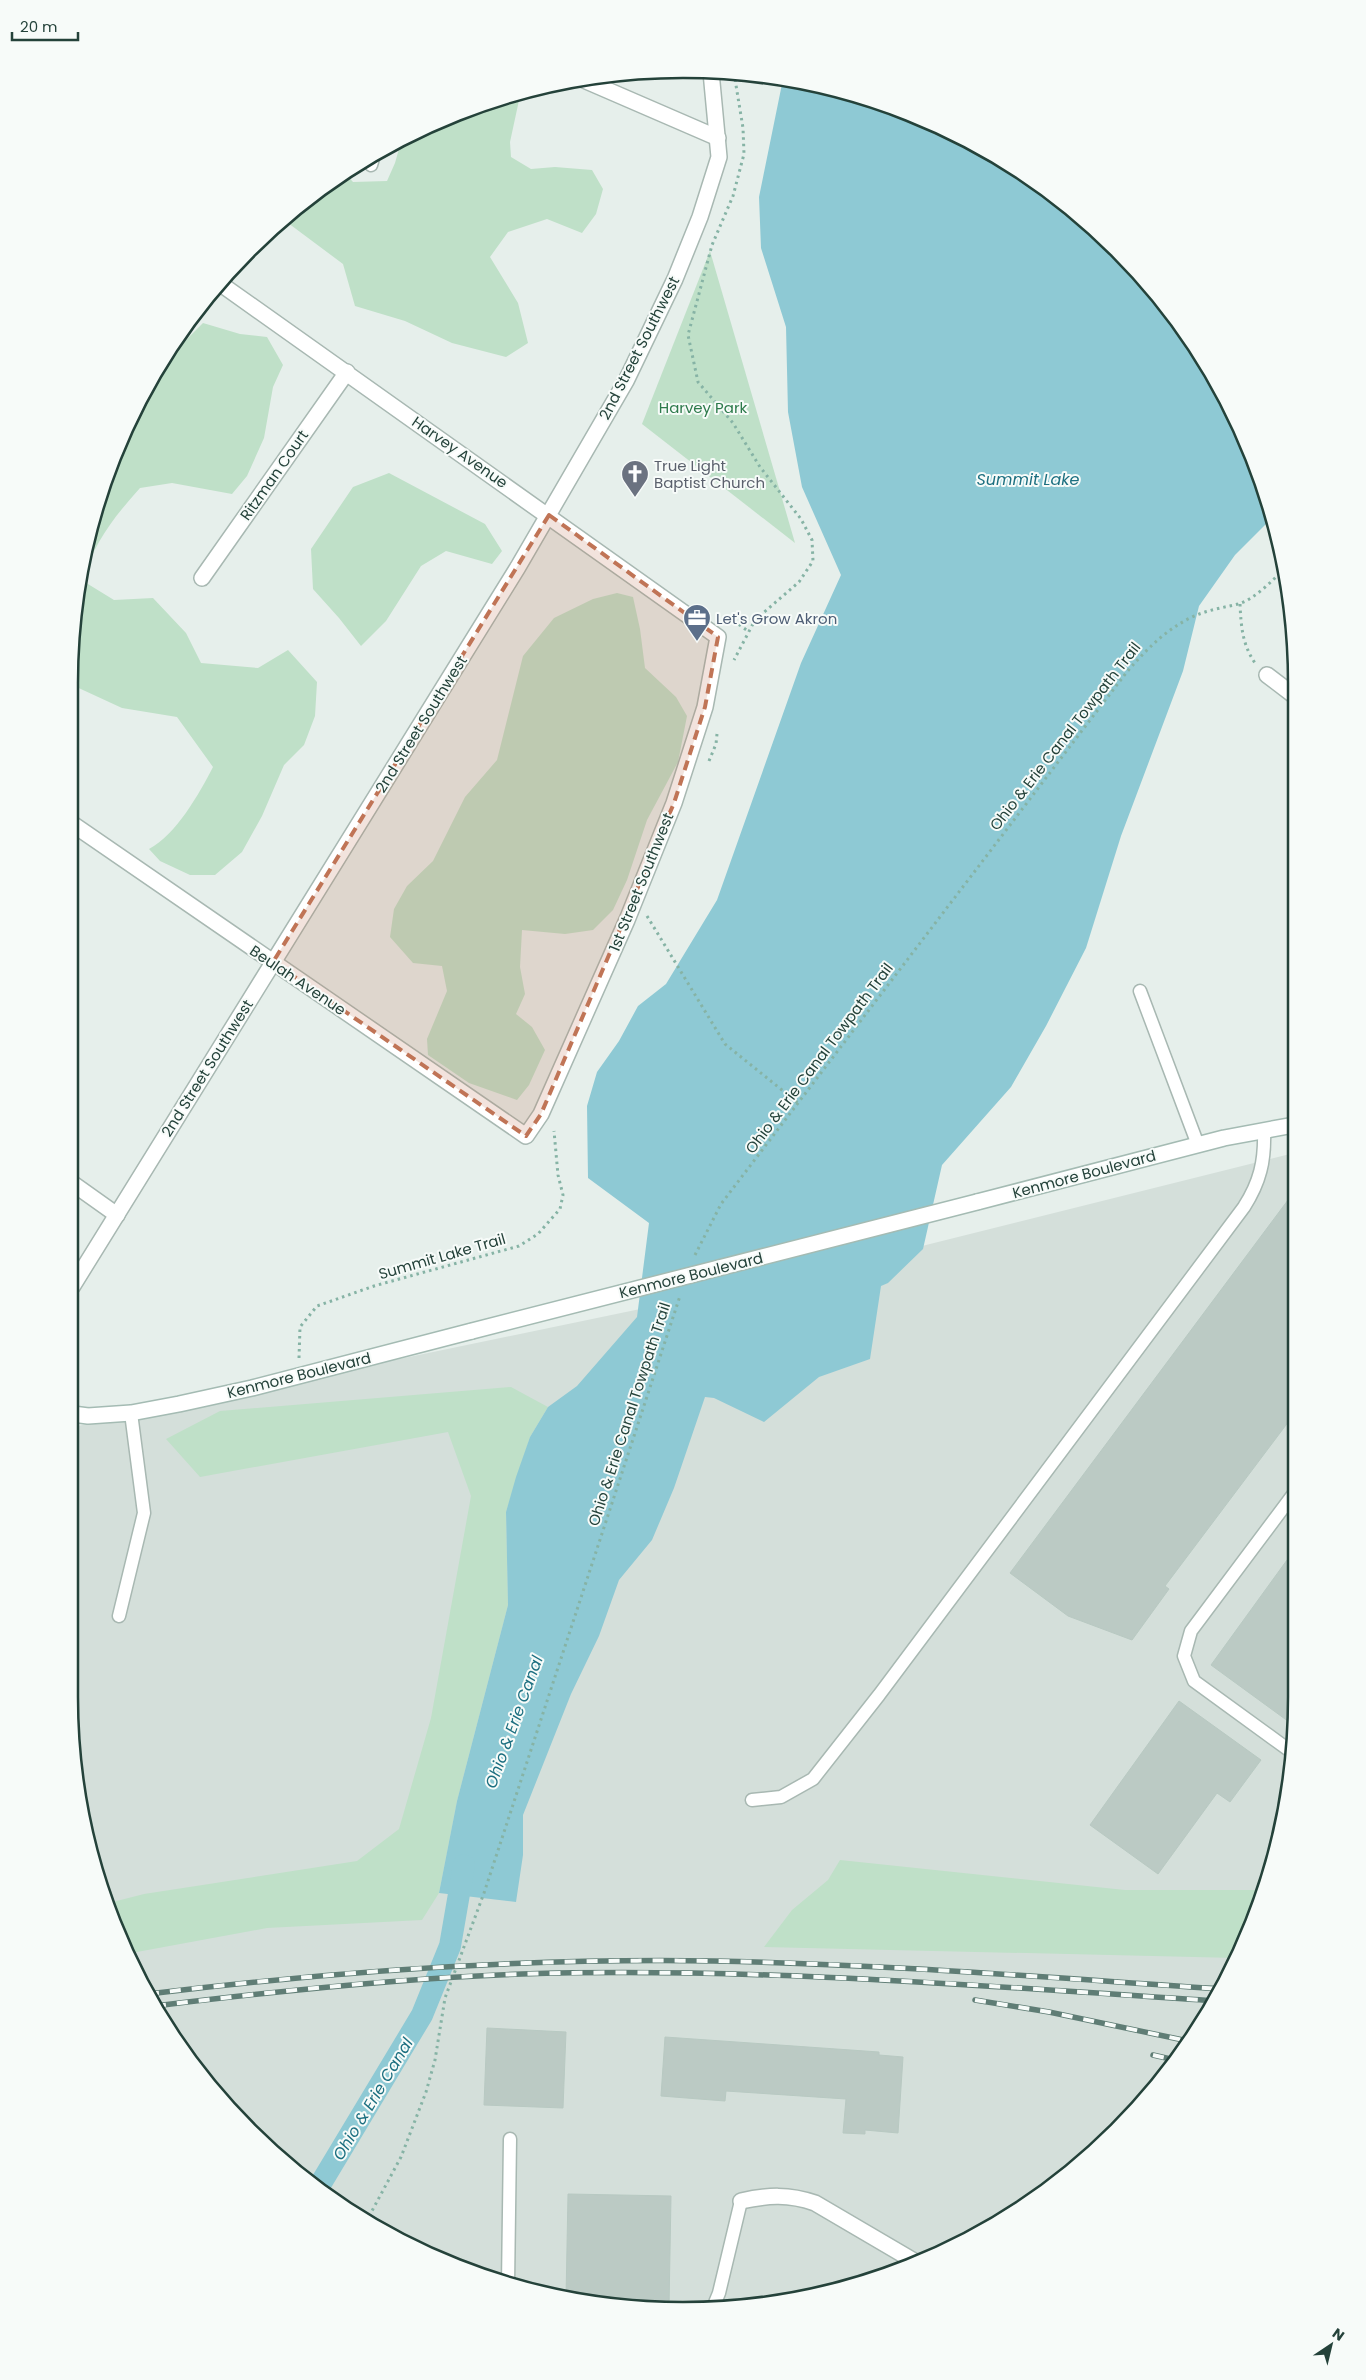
<svg xmlns="http://www.w3.org/2000/svg" width="1366" height="2380" viewBox="0 0 1366 2380" font-family="Poppins,sans-serif">
<style>
.built{fill:#d4dfda}
.green{fill:#bfe0c8}
.water{fill:#8ec9d4}
.lines{fill:none;stroke-linecap:round;stroke-linejoin:round}
.canal{stroke:#8ec9d4;stroke-width:22}
.building{fill:#bbcac4;stroke:#b8c9c2}
.lane-casing{stroke:#a8b8b2;stroke-width:15}
.street-casing{stroke:#a8b8b2;stroke-width:18}
.secondary-casing{stroke:#a4bbb3;stroke-width:18}
.path{stroke:#86b3a5;stroke-width:3;stroke-dasharray:2.5 4;stroke-linecap:butt}
.lane{stroke:#fff;stroke-width:12}
.street{stroke:#fff;stroke-width:15}
.secondary{stroke:#fff;stroke-width:15}
.rail-casing{stroke:#5f7d75;stroke-width:5.5}
.rail{stroke:#f7fbf9;stroke-width:4;stroke-dasharray:11;stroke-linecap:butt}
.secondary-bridge-casing{stroke:#a4bbb3;stroke-width:18;stroke-linecap:butt}
.secondary-bridge{stroke:#fff;stroke-width:15}
.marked{fill:#c07456;fill-opacity:0.2;stroke:#c07456;stroke-width:4;stroke-dasharray:10 6;stroke-linejoin:round}
.labels{text-anchor:middle;dominant-baseline:central;stroke-width:4;stroke-linejoin:round;paint-order:stroke}
.street-label{font-size:15px;fill:#24423a;stroke:#f7fbf9}
.park-label{font-size:15px;fill:#2d7a4b;stroke:#f7fbf9}
.worship-label{font-size:15px;fill:#5b616d;stroke:#f7fbf9;text-anchor:start}
.service-label{font-size:15px;fill:#4e5e75;stroke:#f7fbf9;text-anchor:start}
.water-label{font-size:16px;font-style:italic;fill:#1c6f80;stroke:#f7fbf9}
.rim{fill:none;stroke:#24423a;stroke-width:2.5}
</style>
<rect width="100%" height="100%" fill="#e6efeb"/>
<path class="built" d="M 1294,1153 L 1296,1737 L 1265,1894 L 1215,2004 L 1145,2102 L 1088,2159 L 990,2229 L 918,2265 L 803,2299 L 723,2310 L 603,2306 L 524,2290 L 412,2248 L 342,2208 L 249,2132 L 196,2071 L 143,1987 L 132,1969 L 101,1894 L 74,1777 L 73,1427 L 818,1272 Z"/>
<g class="green">
<path d="M 521,91 L 510,142 L 511,157 L 531,169 L 555,167 L 592,170 L 603,189 L 596,214 L 582,233 L 547,219 L 508,232 L 490,257 L 518,303 L 528,343 L 506,357 L 452,343 L 405,321 L 355,306 L 343,264 L 284,220 L 309,196 L 345,173 L 353,182 L 387,181 L 395,163 L 402,138 L 412,132 Z"/>
<path d="M 710,251 L 795,543 L 642,424 Z"/>
<path d="M 203,323 L 240,334 L 267,337 L 283,365 L 273,387 L 264,438 L 247,476 L 232,494 L 172,483 L 140,488 C 115,516 93,543 83,581 L 114,600 L 153,598 L 186,633 L 201,663 L 258,668 L 288,650 L 317,682 L 315,716 L 304,745 L 284,765 L 262,816 L 242,852 L 215,875 L 190,875 L 160,861 L 149,849 C 176,835 199,794 213,767 L 177,717 L 122,708 L 70,684 L 70,643 L 101,486 L 131,421 L 171,355 Z"/>
<path d="M 389,473 L 485,524 L 502,551 L 492,564 L 446,551 L 421,566 L 386,621 L 361,646 L 339,618 L 313,589 L 311,549 L 353,487 Z"/>
<path d="M 617,593 L 633,597 L 640,629 L 645,668 L 676,697 L 687,716 L 678,762 L 647,820 L 627,880 L 613,910 L 593,930 L 565,934 L 522,930 L 520,967 L 525,994 L 516,1014 L 532,1027 L 545,1050 L 529,1085 L 517,1100 L 469,1083 L 428,1055 L 427,1039 L 447,991 L 442,966 L 413,963 L 390,937 L 394,909 L 407,886 L 433,861 L 465,797 L 497,760 L 523,656 L 554,618 L 593,599 Z"/>
<path d="M 511,1387 L 548,1407 L 530,1437 L 506,1512 L 508,1605 L 457,1801 L 439,1893 L 422,1920 L 267,1928 L 126,1954 L 105,1904 L 144,1894 L 357,1861 L 399,1829 L 431,1718 L 471,1496 L 448,1432 L 200,1477 L 166,1439 L 220,1411 Z"/>
<path d="M 840,1860 L 1125,1890 L 1266,1890 L 1236,1958 L 764,1947 L 792,1910 L 828,1880 Z"/>
</g>
<path class="water" d="M 783,79 L 881,101 L 990,151 L 1117,248 L 1194,342 L 1265,485 L 1272,518 L 1235,555 L 1199,606 L 1183,671 L 1121,836 L 1086,948 L 1046,1026 L 1011,1087 L 942,1165 L 923,1249 L 888,1283 L 881,1286 L 870,1359 L 819,1377 L 764,1422 L 714,1398 L 705,1397 L 674,1488 L 652,1540 L 619,1580 L 599,1636 L 571,1694 L 523,1815 L 523,1855 L 516,1902 L 439,1893 L 457,1801 L 508,1605 L 506,1512 L 516,1477 L 530,1437 L 548,1407 L 577,1386 L 637,1317 L 649,1223 L 588,1178 L 587,1106 L 597,1072 L 619,1041 L 638,1006 L 666,984 L 717,900 L 801,663 L 841,575 L 802,487 L 788,412 L 786,327 L 761,248 L 759,197 Z"/>
<g class="lines">
<path class="canal" d="M 318,2188 L 422,2015 L 450,1946 L 464,1865"/>
</g>
<g class="building">
<path d="M 1294,1192 L 1295,1413 L 1165,1586 L 1169,1589 L 1132,1640 L 1068,1616 L 1010,1573 Z"/>
<path d="M 1295,1549 L 1296,1613 L 1296,1727 L 1211,1665 Z"/>
<path d="M 1179,1701 L 1261,1760 L 1230,1802 L 1217,1793 L 1158,1874 L 1090,1825 Z"/>
<path d="M 487,2028 L 566,2032 L 563,2108 L 484,2105 Z"/>
<path d="M 665,2037 L 879,2052 L 879,2055 L 903,2057 L 898,2133 L 865,2130 L 865,2134 L 843,2133 L 846,2099 L 726,2091 L 725,2101 L 661,2096 Z"/>
<path d="M 568,2194 L 671,2196 L 669,2308 L 603,2306 L 566,2299 Z"/>
</g>
<g class="lines">
<defs>
<g id="lane">
<path d="M 371,165 L 374,155"/>
<path d="M 1140,991 L 1198,1145"/>
<path d="M 119,1616 L 144,1513 L 131,1413"/>
<path d="M 1293,1753 L 1194,1681 L 1184,1656 L 1191,1631 L 1295,1492"/>
<path d="M 752,1800 L 781,1797 L 813,1779 L 879,1695 L 1244,1207 C 1260,1182 1265,1161 1264,1131"/>
<path d="M 508,2284 L 510,2139"/>
<path d="M 712,2310 L 719,2293 L 741,2201"/>
</g>
<g id="street">
<path d="M 584,80 L 718,138"/>
<path d="M 202,578 L 347,372"/>
<path d="M 1267,675 L 1292,694"/>
<path d="M 71,823 L 526,1136 L 541,1114 L 627,920 L 674,803 L 705,707 L 718,637 L 218,282"/>
<path d="M 72,1183 L 117,1215"/>
<path d="M 72,1287 L 518,567 L 626,381 L 675,279 L 700,217 L 719,157 L 711,72"/>
<path d="M 741,2201 C 768,2195 789,2194 815,2203 L 919,2264"/>
</g>
<g id="secondary">
<path d="M 977,1202 L 1224,1138 L 1294,1125"/>
<path d="M 73,1414 L 88,1416 L 131,1413 L 179,1404 L 252,1388 L 472,1331"/>
</g>
</defs>
<use href="#lane" class="lane-casing"/>
<use href="#street" class="street-casing"/>
<use href="#secondary" class="secondary-casing"/>
<g class="path">
<path d="M 734,73 L 743,128 L 744,154 L 733,196 L 712,245 L 688,335 L 698,382 L 733,423 L 760,467 L 801,519 L 812,540 L 813,561 L 799,582 L 755,620 L 734,660"/>
<path d="M 1240,604 C 1241,625 1242,644 1255,663"/>
<path d="M 724,620 L 727,616 L 748,631"/>
<path d="M 709,761 L 716,744 L 717,734"/>
<path d="M 647,916 L 725,1044 L 798,1103"/>
<path d="M 695,1255 L 721,1204 L 1126,673 C 1145,651 1164,631 1190,618 C 1206,610 1222,608 1238,604 C 1255,599 1272,581 1284,569"/>
<path d="M 299,1358 L 300,1327 L 317,1306 L 374,1286 L 519,1246 L 538,1234 L 560,1209 L 563,1195 L 558,1175 L 554,1131"/>
<path d="M 366,2222 L 401,2157 L 426,2092 L 435,2060 L 445,1998 L 484,1893 L 680,1296"/>
<path d="M 733,2300 L 747,2307"/>
</g>
<use href="#lane" class="lane"/>
<use href="#street" class="street"/>
<use href="#secondary" class="secondary"/>
<defs>
<g id="rail">
<path d="M 148,1994 C 336,1971 525,1958 714,1961 C 883,1964 1053,1978 1222,1989"/>
<path d="M 975,2000 L 1049,2012 L 1188,2041"/>
<path d="M 155,2006 C 277,1991 400,1978 522,1974 C 754,1967 986,1986 1216,2001"/>
<path d="M 1153,2055 L 1175,2060"/>
</g>
</defs>
<use href="#rail" class="rail-casing"/>
<use href="#rail" class="rail"/>
<defs>
<path id="secondary-bridge" d="M 472,1331 L 977,1202"/>
</defs>
<use href="#secondary-bridge" class="secondary-bridge-casing"/>
<use href="#secondary-bridge" class="secondary-bridge"/>
</g>
<path class="marked" d="M 549,515 L 718,637 L 705,707 L 674,803 L 541,1114 L 526,1136 L 273,962 Z"/>
<defs>
<symbol id="church-pin" viewBox="-11 -11 22 30"><path d="M0 17L-7.5 6A9.5 9.5 0 1 1 7.5 6Z" fill="#6b7280" stroke="#f7fbf9"/><path d="M-1.2-6h2.4v3.5h3.3v2.4h-3.3V6h-2.4V-.1h-3.3v-2.4h3.3Z" fill="#fff"/></symbol>
<symbol id="office-pin" viewBox="-11 -11 22 30"><path d="M0 17L-7.5 6A9.5 9.5 0 1 1 7.5 6Z" fill="#5c6f8a" stroke="#f7fbf9"/><path d="M-6-3h4V-5.5h4V-3h4V5H-6ZM-1-4.5V-3h2v-1.5ZM-6 0V1H6V0Z" fill="#fff"/></symbol>
</defs>
<g fill-rule="evenodd">
<use href="#church-pin" x="619" y="458" width="32" height="43"/>
<use href="#office-pin" x="681" y="602" width="32" height="43"/>
</g>
<g class="labels">
<g class="street-label">
<text transform="translate(639 348) rotate(-63)">2nd Street Southwest</text>
<text transform="translate(460 452) rotate(35)">Harvey Avenue</text>
<text transform="translate(274 475) rotate(-55)">Ritzman Court</text>
<text transform="translate(421 724) rotate(-58)">2nd Street Southwest</text>
<text transform="translate(1065 736) rotate(-52)">Ohio &amp; Erie Canal Towpath Trail</text>
<text transform="translate(641 882) rotate(-68)">1st Street Southwest</text>
<text transform="translate(298 980) rotate(34)">Beulah Avenue</text>
<text transform="translate(819 1058) rotate(-53)">Ohio &amp; Erie Canal Towpath Trail</text>
<text transform="translate(207 1068) rotate(-58)">2nd Street Southwest</text>
<text transform="translate(1084 1174) rotate(-15)">Kenmore Boulevard</text>
<text transform="translate(442 1256) rotate(-16)">Summit Lake Trail</text>
<text transform="translate(691 1275) rotate(-14)">Kenmore Boulevard</text>
<text transform="translate(299 1375) rotate(-14)">Kenmore Boulevard</text>
<text transform="translate(629 1414) rotate(-72)">Ohio &amp; Erie Canal Towpath Trail</text>
</g>
<g class="park-label">
<text x="703" y="407">Harvey Park</text>
</g>
<g class="worship-label">
<text x="654" y="465">True Light<tspan x="654" dy="17">Baptist Church</tspan></text>
</g>
<g class="service-label">
<text x="716" y="618">Let's Grow Akron</text>
</g>
<g class="water-label">
<text x="1028" y="479">Summit Lake</text>
<text transform="translate(514 1722) rotate(-70)">Ohio &amp; Erie Canal</text>
<text transform="translate(373 2099) rotate(-59)">Ohio &amp; Erie Canal</text>
</g>
</g>
<path d="M0 0H1366V2380H0ZM683 78H683A605 605 0 0 1 1288 683V1697A605 605 0 0 1 683 2302H683A605 605 0 0 1 78 1697V683A605 605 0 0 1 683 78Z" fill="#f7fbf9" fill-rule="evenodd"/>
<path class="rim" d="M683 78H683A605 605 0 0 1 1288 683V1697A605 605 0 0 1 683 2302H683A605 605 0 0 1 78 1697V683A605 605 0 0 1 683 78Z"/>
<g transform="translate(1331 2345) rotate(35)" stroke="#f7fbf9" stroke-width="4" paint-order="stroke">
<path d="M0-4L9 19L0 12L-9 19Z" fill="#24423a"/>
<text y="-8" font-size="14" font-weight="bold" text-anchor="middle" fill="#24423a">N</text>
</g>
<path d="M12 32v8h66v-8" fill="none" stroke="#24423a" stroke-width="2.5"/>
<text x="20" y="32" font-size="15" fill="#24423a" stroke="#f7fbf9" stroke-width="4" paint-order="stroke">20 m</text>
</svg>
